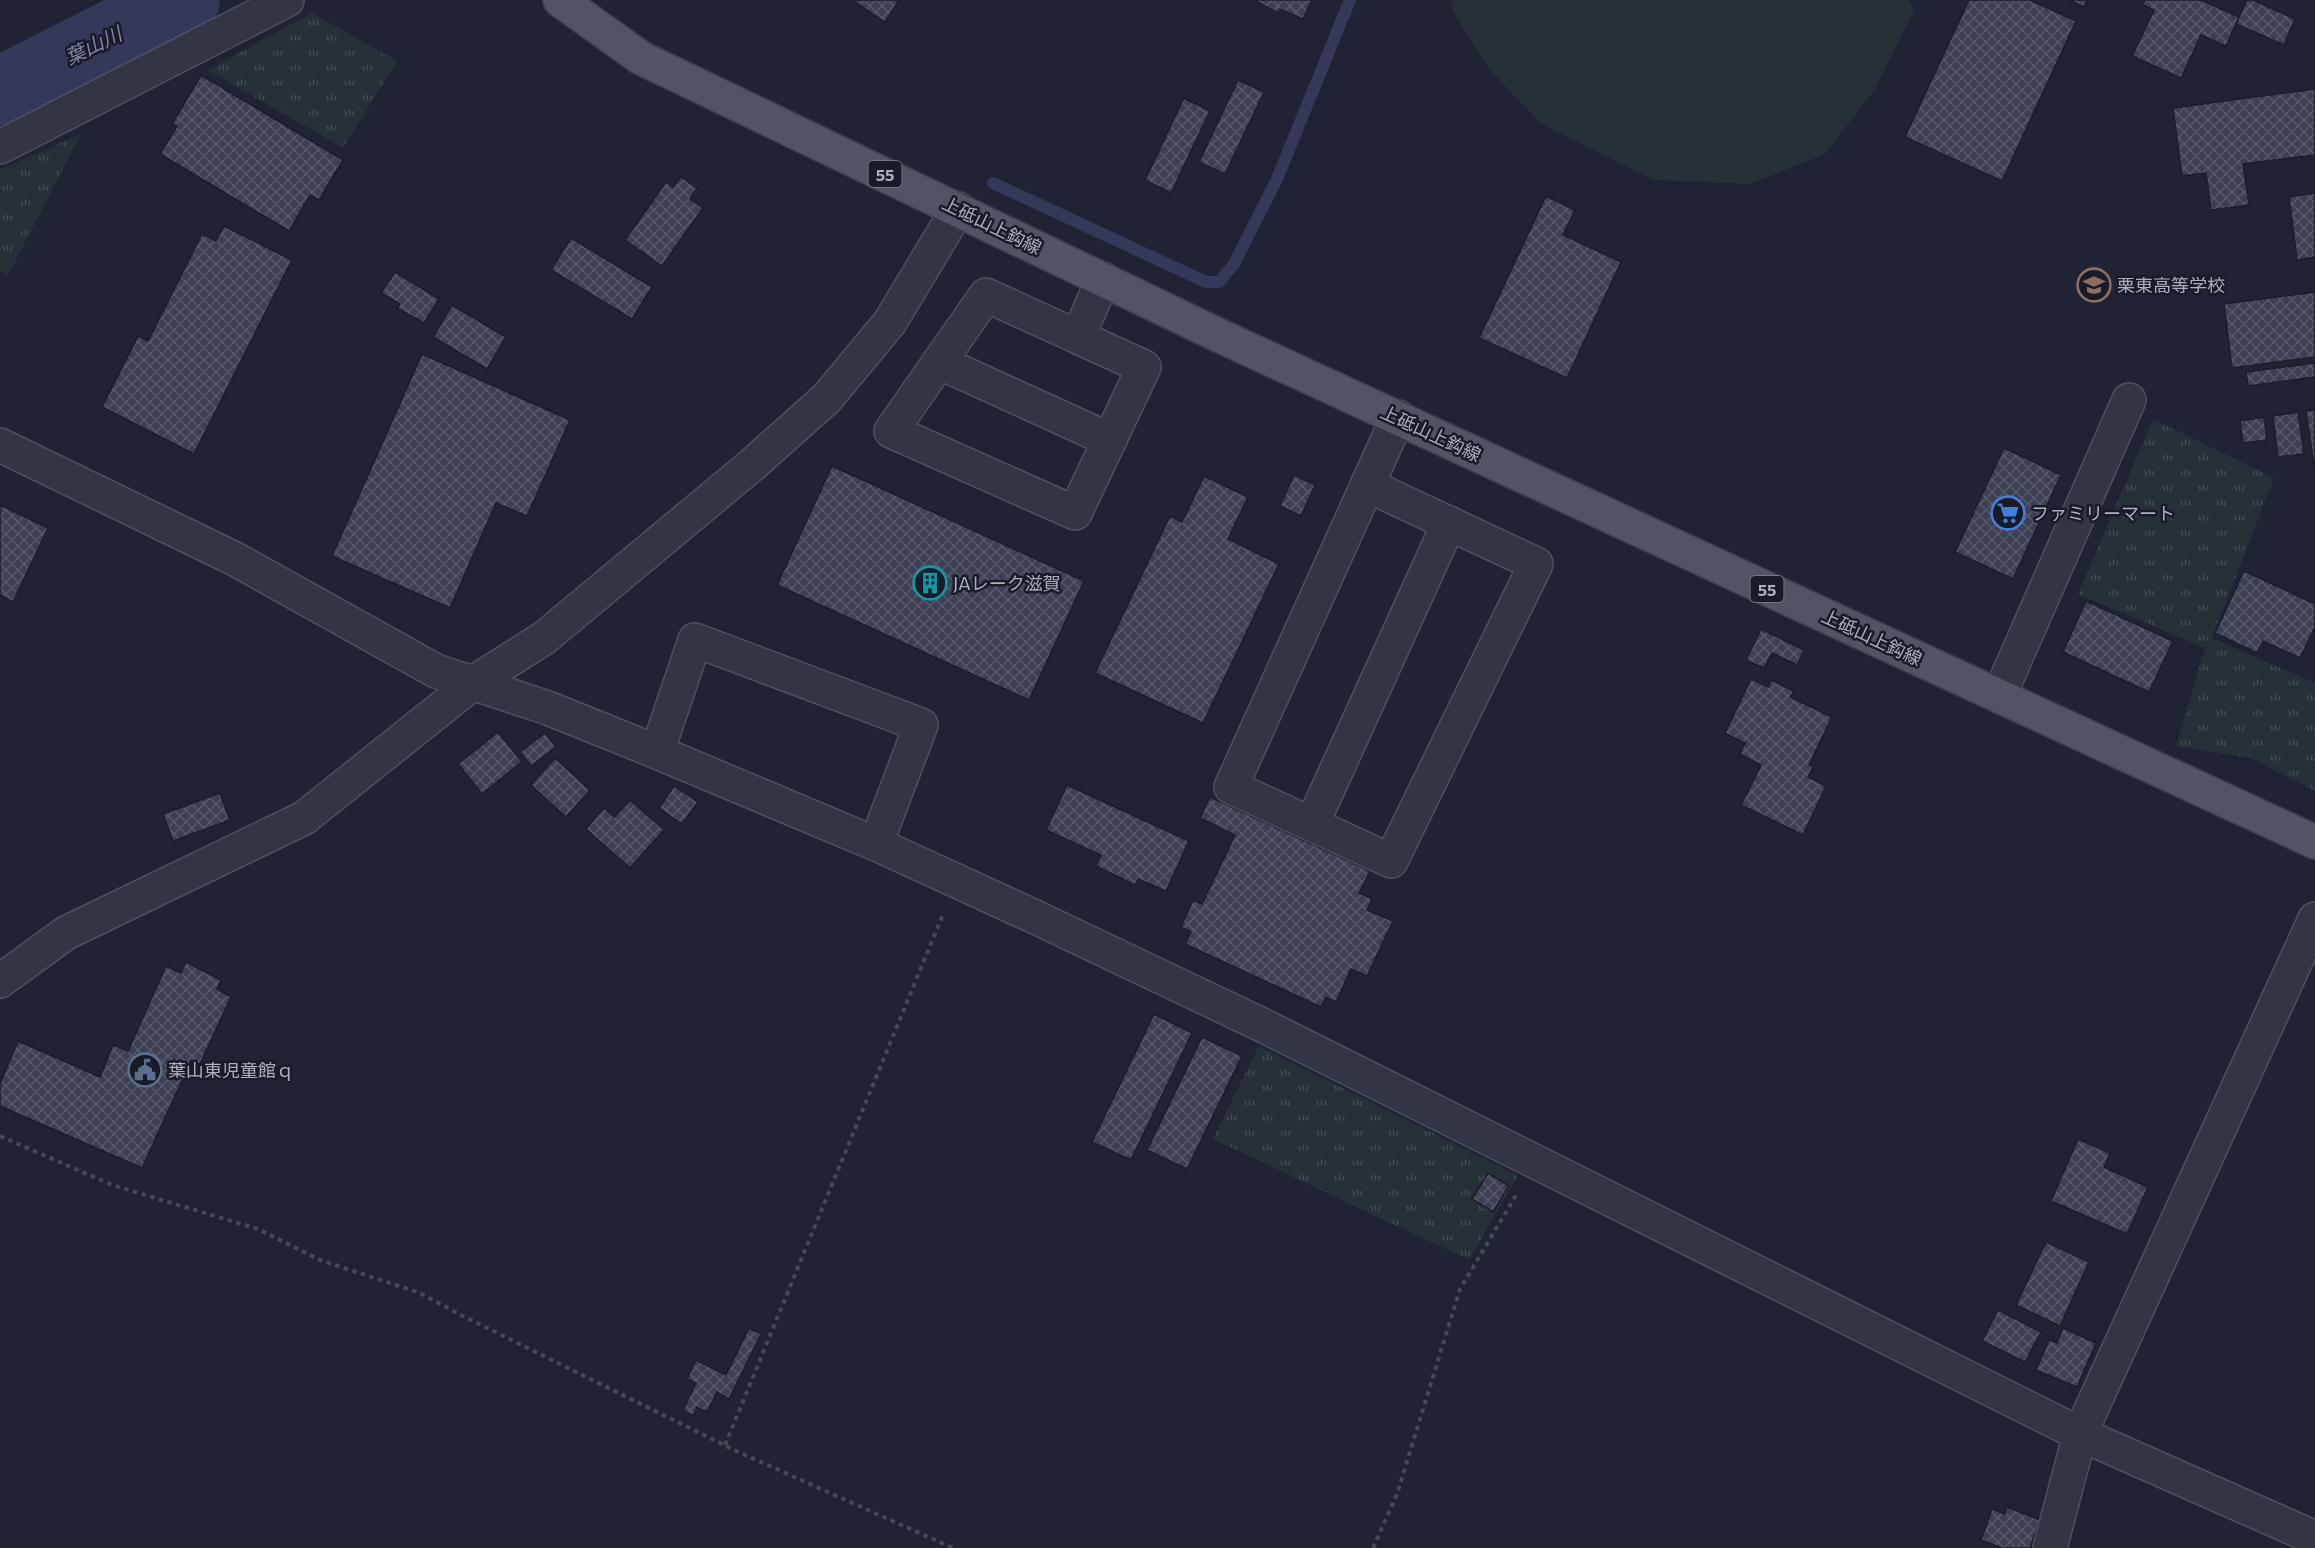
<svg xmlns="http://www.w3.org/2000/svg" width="2315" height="1548" viewBox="0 0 2315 1548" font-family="Commissioner,'Noto Sans JP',sans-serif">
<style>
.grass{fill:url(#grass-tufts)}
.garden{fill:#253137}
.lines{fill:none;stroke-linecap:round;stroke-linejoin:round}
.stream{stroke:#353959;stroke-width:12}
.river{stroke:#353959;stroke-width:68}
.building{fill:url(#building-cross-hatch);stroke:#1b1d2a;stroke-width:1.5}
.minor-casing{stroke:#4e505f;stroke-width:36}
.major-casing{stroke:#3d3f4d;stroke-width:36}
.path{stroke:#414c54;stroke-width:4;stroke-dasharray:4.5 4.5;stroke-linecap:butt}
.minor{stroke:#333544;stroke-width:33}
.major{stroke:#515464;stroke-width:33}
.labels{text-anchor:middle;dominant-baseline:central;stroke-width:5;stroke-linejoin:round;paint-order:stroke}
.shield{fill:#191b28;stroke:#818393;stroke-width:1.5}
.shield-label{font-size:16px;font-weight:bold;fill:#adafc1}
.street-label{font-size:18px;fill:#adafc1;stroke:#191b28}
.poi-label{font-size:18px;fill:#adafc1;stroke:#191b28;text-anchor:start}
.water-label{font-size:20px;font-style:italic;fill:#8085ac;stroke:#191b28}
</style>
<defs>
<pattern id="grass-tufts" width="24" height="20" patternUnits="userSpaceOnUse" patternTransform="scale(1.5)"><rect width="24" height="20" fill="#253137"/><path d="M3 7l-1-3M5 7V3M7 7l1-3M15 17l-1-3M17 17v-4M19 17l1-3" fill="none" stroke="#424c52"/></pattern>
<pattern id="building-cross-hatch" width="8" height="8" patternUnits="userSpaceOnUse" patternTransform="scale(1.5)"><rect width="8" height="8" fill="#3d4053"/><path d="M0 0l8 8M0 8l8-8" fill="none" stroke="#56596a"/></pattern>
</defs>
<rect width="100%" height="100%" fill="#202333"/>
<g class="grass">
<path d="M 312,13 L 397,61 L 343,148 L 208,70 Z"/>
<path d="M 81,134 L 8,275 L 0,271 L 0,170 Z"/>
<path d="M 2153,419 L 2274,478 L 2212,638 L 2315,683 L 2315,791 L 2252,758 L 2176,746 L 2205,648 L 2078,594 Z"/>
<path d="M 1259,1046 L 1518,1175 L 1469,1260 L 1213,1139 Z"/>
</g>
<path class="garden" d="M 1454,0 L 1909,0 L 1914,10 L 1875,89 L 1825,154 L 1750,184 L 1654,180 L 1540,123 L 1489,69 L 1451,8 Z"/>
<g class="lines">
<path class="stream" d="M 993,183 L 1206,282 L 1219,282 L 1234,264 L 1277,179 L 1350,0"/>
<path class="river" d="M 0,91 L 136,22 L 186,0"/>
</g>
<g class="building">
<path d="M 852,0 L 899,0 L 885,22 Z"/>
<path d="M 1254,0 L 1312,0 L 1303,19 L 1280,9 L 1278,13 Z"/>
<path d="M 1969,0 L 2030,0 L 2076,21 L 2002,181 L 1905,137 Z"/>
<path d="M 2069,0 L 2087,0 L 2084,7 Z"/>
<path d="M 2145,0 L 2201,0 L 2239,17 L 2226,46 L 2201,35 L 2181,78 L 2132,56 L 2154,10 L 2143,5 Z"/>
<path d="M 2247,0 L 2253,0 L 2295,19 L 2284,45 L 2236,24 Z"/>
<path d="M 201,75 L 343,160 L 319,200 L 310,195 L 289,231 L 160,154 L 177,126 L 172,124 Z"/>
<path d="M 1238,80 L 1264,92 L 1225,174 L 1199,162 Z"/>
<path d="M 2315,89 L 2315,155 L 2243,164 L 2249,205 L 2211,210 L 2206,173 L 2182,176 L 2173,108 Z"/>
<path d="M 1184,98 L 1210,111 L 1171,193 L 1145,180 Z"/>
<path d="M 681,177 L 697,188 L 690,199 L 703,208 L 662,266 L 625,240 L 666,182 L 673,187 Z"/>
<path d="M 2315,193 L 2315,257 L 2297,260 L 2289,197 Z"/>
<path d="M 1546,196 L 1575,210 L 1563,235 L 1621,262 L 1567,378 L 1479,338 Z"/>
<path d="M 224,226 L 292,260 L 194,454 L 102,407 L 138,336 L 148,341 L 202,234 L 216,241 Z"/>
<path d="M 571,238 L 652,287 L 632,319 L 551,270 Z"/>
<path d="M 395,272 L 439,299 L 424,323 L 397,308 L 400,304 L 381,293 Z"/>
<path d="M 2315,292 L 2315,357 L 2232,368 L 2224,304 Z"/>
<path d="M 452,305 L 506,337 L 487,369 L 433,337 Z"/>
<path d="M 422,354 L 570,420 L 527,516 L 496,503 L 450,608 L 332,556 Z"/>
<path d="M 2315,363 L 2315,377 L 2248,386 L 2246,372 Z"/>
<path d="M 2315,410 L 2315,473 L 2306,411 Z"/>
<path d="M 2298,412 L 2304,454 L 2278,457 L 2273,416 Z"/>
<path d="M 2264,417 L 2267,440 L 2243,443 L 2240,421 Z"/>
<path d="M 2004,448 L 2061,475 L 2013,579 L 1955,552 Z"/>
<path d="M 832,466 L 1084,581 L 1029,700 L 777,585 Z"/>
<path d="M 1294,475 L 1315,485 L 1301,516 L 1280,506 Z"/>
<path d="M 1204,476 L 1248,497 L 1228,539 L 1279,564 L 1203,723 L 1095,673 L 1170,516 L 1182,522 Z"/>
<path d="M 0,505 L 48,528 L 13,602 L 0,595 Z"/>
<path d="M 2244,571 L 2315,604 L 2315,627 L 2300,658 L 2263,641 L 2257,653 L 2215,633 Z"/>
<path d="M 2086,601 L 2173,641 L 2149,692 L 2063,652 Z"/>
<path d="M 1761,629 L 1804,650 L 1797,665 L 1772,653 L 1764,668 L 1746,660 Z"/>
<path d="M 1751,679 L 1768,687 L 1771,680 L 1794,691 L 1790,697 L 1832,717 L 1809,765 L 1813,767 L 1808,777 L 1826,786 L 1803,835 L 1741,805 L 1761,765 L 1740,754 L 1745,743 L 1725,733 Z"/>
<path d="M 498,732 L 522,762 L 482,794 L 458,764 Z"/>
<path d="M 545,733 L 556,747 L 531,766 L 520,752 Z"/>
<path d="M 555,758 L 590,790 L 566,817 L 531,785 Z"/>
<path d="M 1067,785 L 1189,841 L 1166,891 L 1138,879 L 1135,885 L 1096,866 L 1101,855 L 1046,830 Z"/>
<path d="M 674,786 L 698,802 L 682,824 L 659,808 Z"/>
<path d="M 220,793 L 230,820 L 173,841 L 163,814 Z"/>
<path d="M 1210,797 L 1370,871 L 1359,893 L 1372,899 L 1367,910 L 1393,921 L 1367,976 L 1351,969 L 1336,1002 L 1326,997 L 1321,1007 L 1185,944 L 1191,932 L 1181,927 L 1193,900 L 1202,904 L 1235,835 L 1200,818 Z"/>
<path d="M 630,800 L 664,830 L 630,868 L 586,829 L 604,808 L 614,817 Z"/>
<path d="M 186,962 L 221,980 L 217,989 L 231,997 L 200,1064 L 191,1061 L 142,1168 L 0,1106 L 0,1084 L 18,1041 L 100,1077 L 113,1045 L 128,1051 L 166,966 L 181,973 Z"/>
<path d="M 1154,1014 L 1192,1033 L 1131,1160 L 1092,1142 Z"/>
<path d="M 1202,1037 L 1242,1056 L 1187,1169 L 1147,1150 Z"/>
<path d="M 2078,1139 L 2110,1153 L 2104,1167 L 2148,1187 L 2127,1234 L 2051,1201 Z"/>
<path d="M 1488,1173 L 1509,1186 L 1493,1212 L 1472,1199 Z"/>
<path d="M 2046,1242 L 2089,1262 L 2060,1326 L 2016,1305 Z"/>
<path d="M 1998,1310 L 2041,1332 L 2025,1362 L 1982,1341 Z"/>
<path d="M 749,1328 L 761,1334 L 729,1399 L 717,1392 L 707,1412 L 697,1407 L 693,1416 L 683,1410 L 696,1383 L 687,1379 L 696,1360 L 726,1375 Z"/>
<path d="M 2063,1328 L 2096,1343 L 2077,1387 L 2036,1370 L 2049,1340 L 2057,1343 Z"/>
<path d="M 2007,1507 L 2040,1520 L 2030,1548 L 2002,1548 L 1981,1540 L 1992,1509 L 2005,1514 Z"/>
</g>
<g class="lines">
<defs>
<g id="minor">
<path d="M 0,147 L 287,0"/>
<path d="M 1078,337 L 986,295 L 891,431 L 1075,513 L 1144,367 L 1078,337 L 1103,279"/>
<path d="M 939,362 L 1110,440"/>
<path d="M 0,445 L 235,559 L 436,671 L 548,708 L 657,752 L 876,844 L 1033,916 L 1260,1024 L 2080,1434 L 2315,1538"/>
<path d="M 1367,485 L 1536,564 L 1391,861 L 1231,787 L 1398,417"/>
<path d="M 1999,696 L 2129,400"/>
<path d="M 657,752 L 695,640 L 921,725 L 876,844"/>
<path d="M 1312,824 L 1449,523"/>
<path d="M 0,981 L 66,933 L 304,818 L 473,683 L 544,638 L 753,464 L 827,398 L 890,322 L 958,209"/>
<path d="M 2050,1548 L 2080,1434 L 2315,919"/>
</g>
<path id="major" d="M 560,0 L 641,58 L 1218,335 L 2315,842"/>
</defs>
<use href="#minor" class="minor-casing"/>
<use href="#major" class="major-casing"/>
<g class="path">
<path d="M 0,1136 L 112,1185 L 258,1229 L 320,1260 L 420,1293 L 461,1315 L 734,1450 L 953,1548"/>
<path d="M 725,1445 L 944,912"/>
<path d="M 1373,1548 L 1397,1494 L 1460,1289 L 1518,1192"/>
</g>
<use href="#minor" class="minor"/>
<use href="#major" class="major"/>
</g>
<defs>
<symbol id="school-ring" viewBox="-11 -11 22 22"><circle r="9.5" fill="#191b28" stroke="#8d6e63" stroke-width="1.5"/><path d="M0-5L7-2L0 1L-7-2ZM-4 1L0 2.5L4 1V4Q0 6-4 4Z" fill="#8d6e63"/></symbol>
<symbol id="supermarket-ring" viewBox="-11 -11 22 22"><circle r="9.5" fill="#191b28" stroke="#3f7fe0" stroke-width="1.5"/><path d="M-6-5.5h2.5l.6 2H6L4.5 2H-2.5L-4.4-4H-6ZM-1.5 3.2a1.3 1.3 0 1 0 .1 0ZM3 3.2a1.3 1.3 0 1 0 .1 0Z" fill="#3f7fe0"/></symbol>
<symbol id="building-ring" viewBox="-11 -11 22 22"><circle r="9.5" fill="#191b28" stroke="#0f9aa8" stroke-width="1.5"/><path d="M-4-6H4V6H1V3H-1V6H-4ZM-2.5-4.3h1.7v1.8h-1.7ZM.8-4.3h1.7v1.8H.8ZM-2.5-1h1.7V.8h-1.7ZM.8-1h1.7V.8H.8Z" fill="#0f9aa8"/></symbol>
<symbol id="civic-ring" viewBox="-11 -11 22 22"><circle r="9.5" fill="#191b28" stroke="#5c6f8a" stroke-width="1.5"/><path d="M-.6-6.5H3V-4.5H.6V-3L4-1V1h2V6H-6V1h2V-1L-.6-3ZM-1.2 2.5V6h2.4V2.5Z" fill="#5c6f8a"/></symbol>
</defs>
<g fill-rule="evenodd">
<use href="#school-ring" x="2075" y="266" width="38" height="38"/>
<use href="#supermarket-ring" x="1989" y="494" width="38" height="38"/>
<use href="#building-ring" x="911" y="564" width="38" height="38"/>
<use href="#civic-ring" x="126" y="1051" width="38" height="38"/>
</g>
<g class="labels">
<g class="shield">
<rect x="868.5" y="161" width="33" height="26" rx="4.5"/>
<rect x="1750.5" y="576" width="33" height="26" rx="4.5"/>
</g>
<g class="shield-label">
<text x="885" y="174">55</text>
<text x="1767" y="589">55</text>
</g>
<g class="street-label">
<text transform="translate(992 225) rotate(26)">上砥山上鈎線</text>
<text transform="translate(1431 433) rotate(25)">上砥山上鈎線</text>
<text transform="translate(1872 637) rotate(25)">上砥山上鈎線</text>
</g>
<g class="poi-label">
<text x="2117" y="285">栗東高等学校</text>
<text x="2031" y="513">ファミリーマート</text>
<text x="953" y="583">JAレーク滋賀</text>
<text x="168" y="1070">葉山東児童館ｑ</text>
</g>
<g class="water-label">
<text transform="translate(93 45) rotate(-26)">葉山川</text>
</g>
</g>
</svg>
